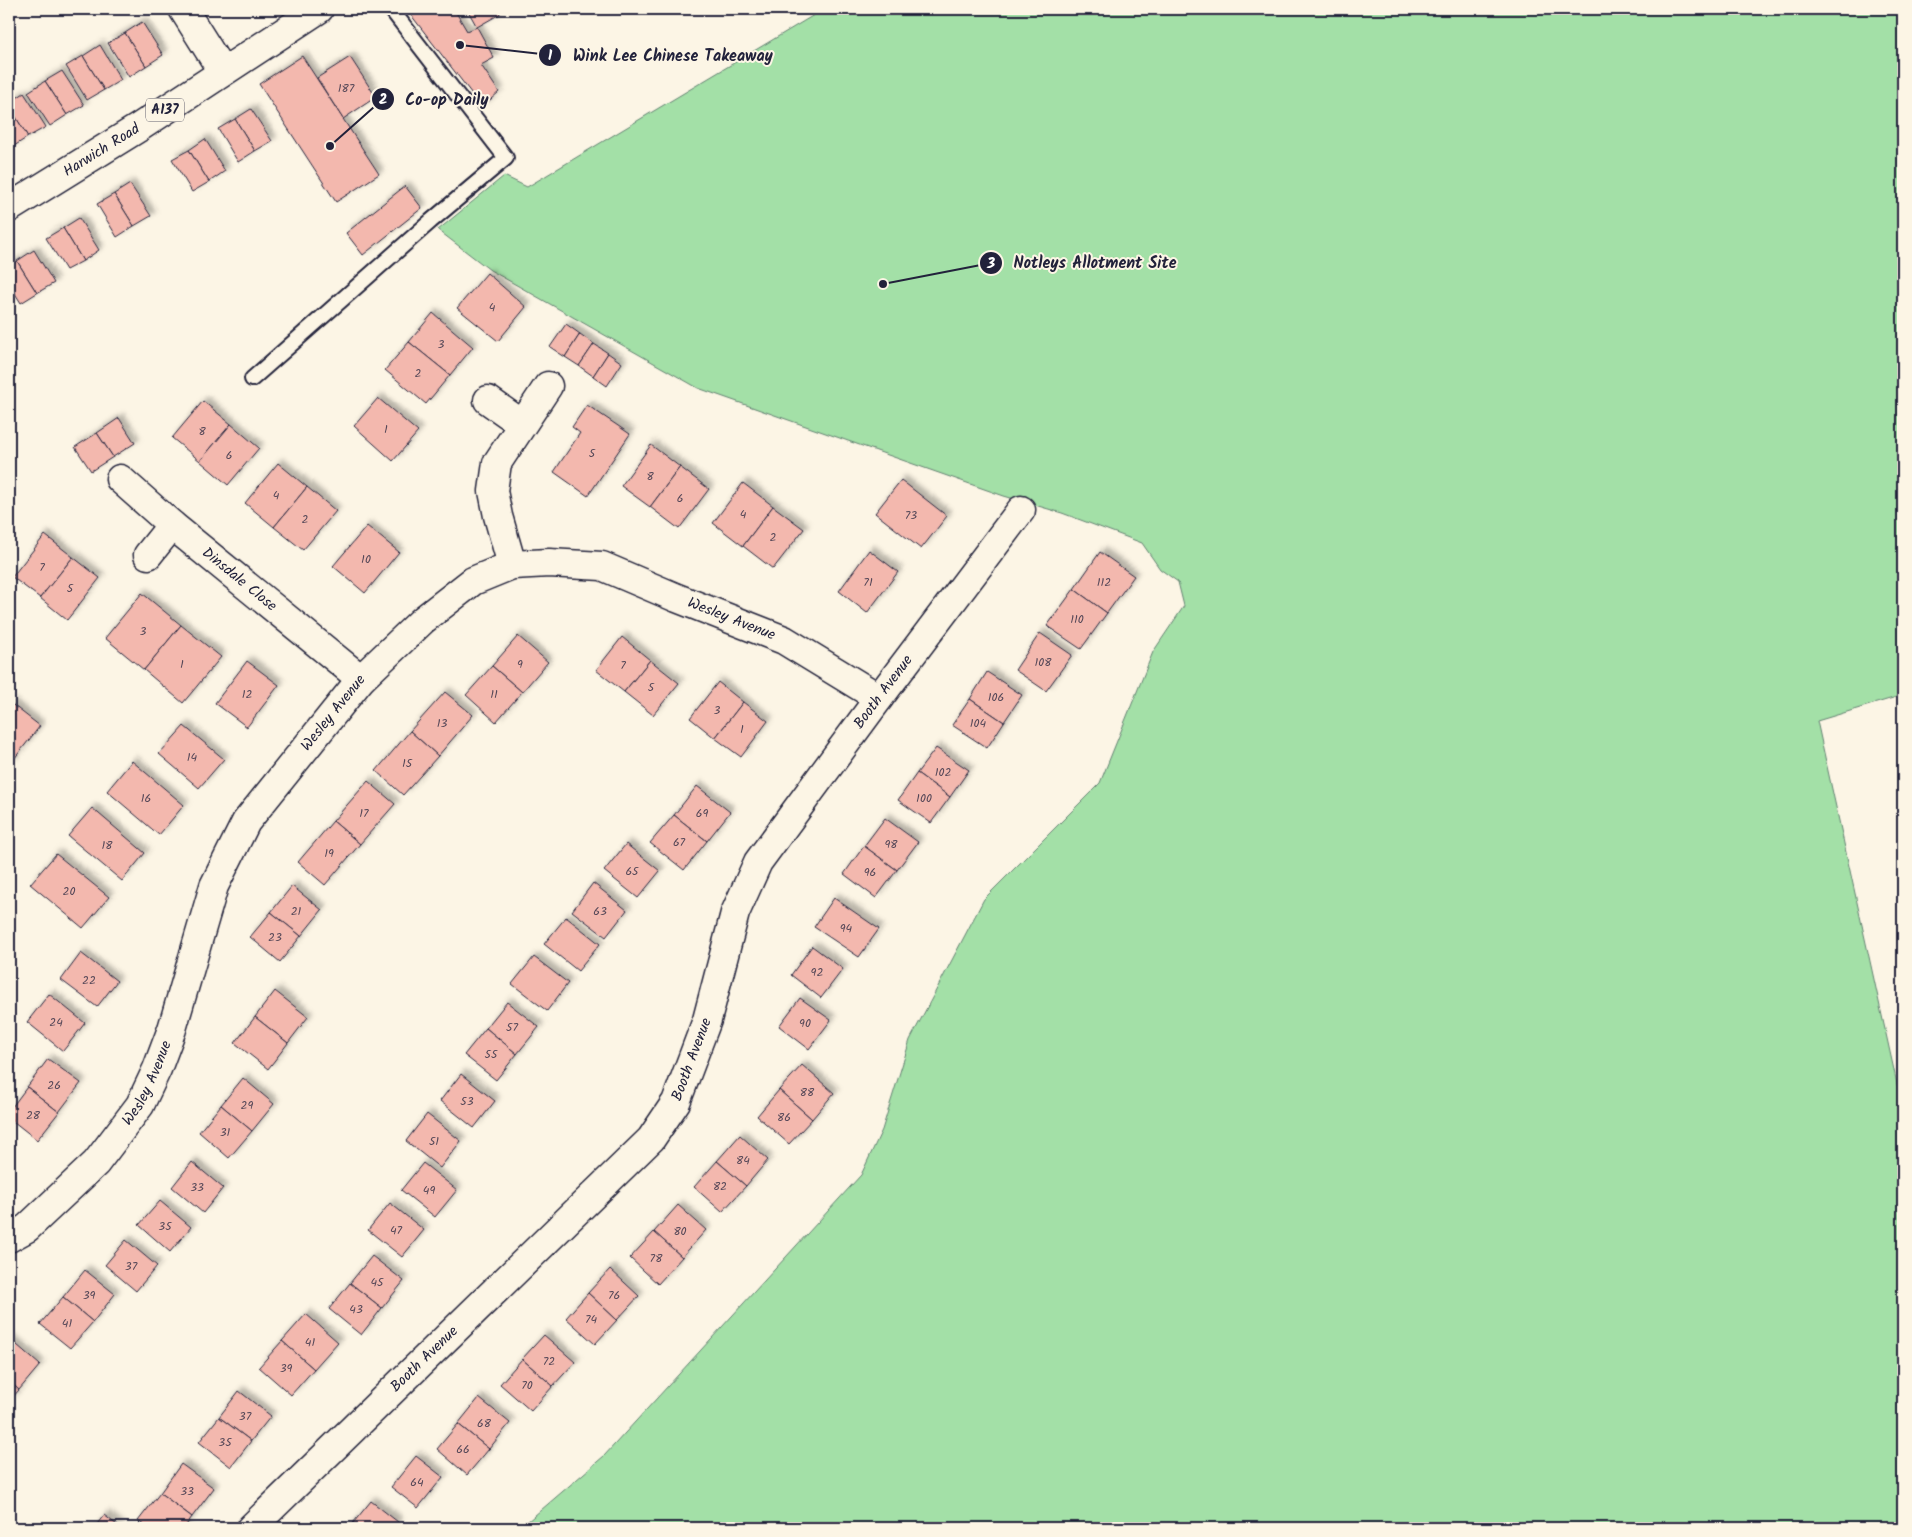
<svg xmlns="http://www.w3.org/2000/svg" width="1912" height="1537" viewBox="0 0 1912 1537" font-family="Kalam,sans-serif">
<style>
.green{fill:#a3e0a7;stroke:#628171}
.building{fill:#f3b8ae;stroke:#22223b;filter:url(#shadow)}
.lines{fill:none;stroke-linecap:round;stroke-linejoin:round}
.service-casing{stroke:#22223b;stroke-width:18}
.minor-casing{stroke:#22223b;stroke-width:31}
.primary-casing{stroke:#22223b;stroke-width:31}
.service{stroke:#fcf5e5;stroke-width:14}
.minor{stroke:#fcf5e5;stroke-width:28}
.primary{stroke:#fcf5e5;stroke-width:28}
.labels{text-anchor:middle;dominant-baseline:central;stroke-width:4;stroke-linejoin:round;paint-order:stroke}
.number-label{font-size:12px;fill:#564858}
.shield{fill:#fcf5e5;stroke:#63616e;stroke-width:1}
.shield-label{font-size:14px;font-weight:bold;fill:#22223b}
.street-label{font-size:15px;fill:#22223b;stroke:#fcf5e5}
.leader{fill:none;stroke:#22223b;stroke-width:2}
.callout-dot{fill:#22223b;stroke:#fcf5e5;stroke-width:2}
.mark-label{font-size:15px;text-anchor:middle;font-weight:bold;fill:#fff}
.callout-label{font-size:16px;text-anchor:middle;font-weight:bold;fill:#22223b;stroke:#fcf5e5;stroke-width:4;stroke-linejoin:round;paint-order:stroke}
</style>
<defs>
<filter id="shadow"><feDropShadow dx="4.5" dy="-4.5" stdDeviation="2.5" flood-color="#0004"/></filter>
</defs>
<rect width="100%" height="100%" fill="#fcf5e5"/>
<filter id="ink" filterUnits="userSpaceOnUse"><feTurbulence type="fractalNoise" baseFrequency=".02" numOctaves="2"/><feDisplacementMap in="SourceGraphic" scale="10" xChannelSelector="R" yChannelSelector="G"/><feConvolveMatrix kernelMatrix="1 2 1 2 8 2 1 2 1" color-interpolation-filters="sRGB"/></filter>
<g filter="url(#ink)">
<path class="green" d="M 824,9 L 1903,9 L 1903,695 L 1817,721 L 1903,1111 L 1903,1528 L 520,1528 L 604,1456 L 861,1175 L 882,1130 L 910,1040 L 984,899 L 1100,783 L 1153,652 L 1184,606 L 1178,582 L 1160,569 L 1142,543 L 1062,513 L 1004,496 L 698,388 L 490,270 L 438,230 L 504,176 L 527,187 Z"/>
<g class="building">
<path d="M 422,9 L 454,9 L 467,31 L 477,27 L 494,58 L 481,65 L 499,92 L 482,107 L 411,15 Z"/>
<path d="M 467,9 L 498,9 L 500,14 L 477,27 Z"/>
<path d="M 142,22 L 163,55 L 146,66 L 125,33 Z"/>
<path d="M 125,33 L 146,66 L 129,77 L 108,43 Z"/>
<path d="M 100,45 L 121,80 L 104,90 L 83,56 Z"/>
<path d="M 83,56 L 104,90 L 87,100 L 66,66 Z"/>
<path d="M 302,56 L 379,174 L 336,202 L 259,84 Z"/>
<path d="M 350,57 L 376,97 L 343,119 L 317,78 Z"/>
<path d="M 62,71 L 84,105 L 67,115 L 45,81 Z"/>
<path d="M 45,81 L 67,115 L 50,126 L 28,92 Z"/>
<path d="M 24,93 L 46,127 L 28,137 L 9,106 L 9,103 Z"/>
<path d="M 9,106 L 28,137 L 11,148 L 9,144 Z"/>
<path d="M 251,109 L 272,141 L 255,151 L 235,119 Z"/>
<path d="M 235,119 L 255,151 L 238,162 L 218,129 Z"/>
<path d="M 205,139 L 225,171 L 209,182 L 189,150 Z"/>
<path d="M 189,150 L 209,182 L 192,192 L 172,159 Z"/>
<path d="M 130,184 L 151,216 L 134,226 L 114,194 Z"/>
<path d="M 405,186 L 422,208 L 363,255 L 346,233 Z"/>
<path d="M 114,194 L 134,226 L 117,237 L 97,204 Z"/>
<path d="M 79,218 L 99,250 L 83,261 L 63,228 Z"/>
<path d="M 63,228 L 83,261 L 66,270 L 46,238 Z"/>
<path d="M 34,250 L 54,283 L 37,293 L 17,261 Z"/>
<path d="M 17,261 L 37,293 L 21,303 L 9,284 L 9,266 Z"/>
<path d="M 487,273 L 526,307 L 498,341 L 457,308 Z"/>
<path d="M 433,313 L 473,347 L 450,375 L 409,342 Z"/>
<path d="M 566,324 L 580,334 L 565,357 L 550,347 Z"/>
<path d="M 580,334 L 594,344 L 579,366 L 565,357 Z"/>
<path d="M 409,342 L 450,375 L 426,404 L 385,370 Z"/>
<path d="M 594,344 L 608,353 L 593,376 L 579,366 Z"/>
<path d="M 608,353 L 622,363 L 607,386 L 593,376 Z"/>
<path d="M 378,398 L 418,432 L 393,461 L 354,426 Z"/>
<path d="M 203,401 L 231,424 L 200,461 L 172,438 Z"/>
<path d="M 587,405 L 630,434 L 588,496 L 554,472 L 580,433 L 572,427 Z"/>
<path d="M 119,418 L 135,443 L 113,457 L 97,433 Z"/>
<path d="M 231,424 L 259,448 L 228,485 L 200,461 Z"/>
<path d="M 97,433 L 113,457 L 91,471 L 75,447 Z"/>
<path d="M 651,445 L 680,467 L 650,507 L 621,486 Z"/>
<path d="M 278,463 L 307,487 L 274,527 L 245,503 Z"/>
<path d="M 680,467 L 709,489 L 679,529 L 650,507 Z"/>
<path d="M 901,480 L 947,516 L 921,549 L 875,513 Z"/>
<path d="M 743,483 L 773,506 L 743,546 L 713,523 Z"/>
<path d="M 307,487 L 336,511 L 303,550 L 274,527 Z"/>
<path d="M 773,506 L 804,529 L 773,569 L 743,546 Z"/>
<path d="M 367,526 L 399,552 L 365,593 L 333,566 Z"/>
<path d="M 45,535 L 73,557 L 40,598 L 12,577 Z"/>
<path d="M 869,550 L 898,572 L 867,613 L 839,591 Z"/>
<path d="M 1100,552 L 1134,576 L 1107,613 L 1074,589 Z"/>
<path d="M 73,557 L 100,578 L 67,620 L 40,598 Z"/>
<path d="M 1074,589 L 1107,613 L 1081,649 L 1047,626 Z"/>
<path d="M 142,593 L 181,625 L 144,670 L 105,638 Z"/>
<path d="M 181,625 L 221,657 L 183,703 L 144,670 Z"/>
<path d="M 1040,633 L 1072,655 L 1046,691 L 1015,670 Z"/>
<path d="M 518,636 L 548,662 L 522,692 L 492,666 Z"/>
<path d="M 622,637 L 650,660 L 624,692 L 596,670 Z"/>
<path d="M 650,660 L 679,683 L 653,715 L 624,692 Z"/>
<path d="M 247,661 L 279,685 L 247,727 L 215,703 Z"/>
<path d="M 492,666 L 522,692 L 496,722 L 466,695 Z"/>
<path d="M 987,672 L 1022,695 L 1004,722 L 970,699 Z"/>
<path d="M 718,682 L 743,702 L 715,738 L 690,718 Z"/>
<path d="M 445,692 L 473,715 L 438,756 L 410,731 Z"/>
<path d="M 970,699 L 1004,722 L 987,748 L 952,725 Z"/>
<path d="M 9,702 L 40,726 L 10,764 L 9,763 Z"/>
<path d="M 743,702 L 768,721 L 741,757 L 715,738 Z"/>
<path d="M 184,726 L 224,759 L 199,788 L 159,754 Z"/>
<path d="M 410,731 L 438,756 L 403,795 L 376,771 Z"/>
<path d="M 936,748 L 969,770 L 950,797 L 917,773 Z"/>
<path d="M 132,761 L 184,805 L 159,835 L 107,791 Z"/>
<path d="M 917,773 L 950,797 L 931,823 L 898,800 Z"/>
<path d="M 368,781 L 395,804 L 360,844 L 333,821 Z"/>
<path d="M 697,786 L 730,812 L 707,841 L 674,815 Z"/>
<path d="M 92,808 L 145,853 L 122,881 L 68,836 Z"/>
<path d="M 674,815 L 707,841 L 684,870 L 650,843 Z"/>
<path d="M 885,818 L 918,842 L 897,870 L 864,846 Z"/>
<path d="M 333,821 L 360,844 L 325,885 L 298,862 Z"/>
<path d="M 626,844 L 660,871 L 638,898 L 604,871 Z"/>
<path d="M 864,846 L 897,870 L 876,898 L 844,874 Z"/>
<path d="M 56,854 L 109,897 L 83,928 L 30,884 Z"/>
<path d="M 593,883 L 627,910 L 606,937 L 572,911 Z"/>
<path d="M 292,886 L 322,910 L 301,936 L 271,912 Z"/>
<path d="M 834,898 L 879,929 L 859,957 L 814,927 Z"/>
<path d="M 271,912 L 301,936 L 280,962 L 250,937 Z"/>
<path d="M 566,917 L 600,944 L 578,971 L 544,944 Z"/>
<path d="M 812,946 L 843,969 L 821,998 L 791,975 Z"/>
<path d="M 81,953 L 117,981 L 97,1007 L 61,980 Z"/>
<path d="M 534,957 L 568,983 L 547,1011 L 512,984 Z"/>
<path d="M 275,991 L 308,1017 L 288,1043 L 255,1017 Z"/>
<path d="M 49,994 L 85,1023 L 63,1051 L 27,1022 Z"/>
<path d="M 800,998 L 831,1020 L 809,1049 L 779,1026 Z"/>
<path d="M 507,1002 L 539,1027 L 517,1054 L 486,1028 Z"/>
<path d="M 255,1017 L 288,1043 L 268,1069 L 235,1043 Z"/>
<path d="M 486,1028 L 517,1054 L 496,1080 L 464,1055 Z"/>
<path d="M 48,1059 L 81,1083 L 59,1112 L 27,1087 Z"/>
<path d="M 802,1065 L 834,1093 L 812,1119 L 779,1090 Z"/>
<path d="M 461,1074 L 495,1101 L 474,1128 L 440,1101 Z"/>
<path d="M 243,1078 L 274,1104 L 252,1131 L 221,1105 Z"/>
<path d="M 27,1087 L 59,1112 L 37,1140 L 9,1118 L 9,1111 Z"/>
<path d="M 779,1090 L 812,1119 L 789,1144 L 757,1116 Z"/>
<path d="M 221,1105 L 252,1131 L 229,1158 L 199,1132 Z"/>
<path d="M 427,1114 L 461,1141 L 440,1168 L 406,1141 Z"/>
<path d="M 740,1135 L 768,1160 L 746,1186 L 717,1161 Z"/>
<path d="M 717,1161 L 746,1186 L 722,1212 L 694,1187 Z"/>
<path d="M 192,1162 L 223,1188 L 203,1213 L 172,1187 Z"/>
<path d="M 423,1163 L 457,1190 L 435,1217 L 401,1190 Z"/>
<path d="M 160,1201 L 191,1227 L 170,1252 L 139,1225 Z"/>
<path d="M 390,1203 L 424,1230 L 402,1257 L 368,1230 Z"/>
<path d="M 678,1205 L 706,1230 L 682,1257 L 654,1232 Z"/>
<path d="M 654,1232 L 682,1257 L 658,1284 L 630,1258 Z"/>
<path d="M 126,1240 L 157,1266 L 136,1291 L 105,1265 Z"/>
<path d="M 372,1256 L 404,1281 L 382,1308 L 350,1283 Z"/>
<path d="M 610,1269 L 639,1296 L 617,1320 L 588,1293 Z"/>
<path d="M 85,1270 L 115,1294 L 93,1322 L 63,1297 Z"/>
<path d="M 350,1283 L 382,1308 L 361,1335 L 329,1309 Z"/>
<path d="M 588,1293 L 617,1320 L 595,1344 L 566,1318 Z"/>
<path d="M 63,1297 L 93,1322 L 70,1348 L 40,1324 Z"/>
<path d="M 306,1314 L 338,1342 L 314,1369 L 282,1341 Z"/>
<path d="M 544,1335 L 575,1362 L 553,1386 L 522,1359 Z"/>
<path d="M 9,1338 L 40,1365 L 19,1390 L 9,1381 Z"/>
<path d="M 282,1341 L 314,1369 L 291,1395 L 259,1367 Z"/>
<path d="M 522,1359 L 553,1386 L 531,1411 L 500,1384 Z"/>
<path d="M 9,1381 L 19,1390 L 9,1401 Z"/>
<path d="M 239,1391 L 271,1416 L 251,1441 L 219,1417 Z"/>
<path d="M 479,1398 L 510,1423 L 489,1449 L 458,1424 Z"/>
<path d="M 219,1417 L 251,1441 L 231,1467 L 199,1442 Z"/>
<path d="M 458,1424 L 489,1449 L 467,1475 L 437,1449 Z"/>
<path d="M 416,1456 L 443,1477 L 418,1508 L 391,1487 Z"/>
<path d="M 181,1464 L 214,1488 L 192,1517 L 160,1493 Z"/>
<path d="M 160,1493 L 192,1517 L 184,1528 L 148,1528 L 138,1521 Z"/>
<path d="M 371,1501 L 398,1522 L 393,1528 L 349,1528 Z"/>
<path d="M 104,1515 L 121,1528 L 94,1528 Z"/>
</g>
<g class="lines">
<defs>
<path id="service" d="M 252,379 L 431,221 L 506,158 L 391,9"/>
<g id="minor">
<path d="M 183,9 L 222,71"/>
<path d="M 488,400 L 522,424"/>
<path id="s1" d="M 120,479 L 172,525 L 361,679"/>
<path d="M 148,555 L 172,525"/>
<path d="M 512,565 L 498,516 L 493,491 L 497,463 L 548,386"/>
<path id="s2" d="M 9,1238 L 27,1228 L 96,1163 L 140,1105 L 157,1069 L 172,1029 L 214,886 L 246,822 L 361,679 L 423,620 L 473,581 L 512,565 L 549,563 L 602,566 L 677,598 L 784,640 L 879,698"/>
<path id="s3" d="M 251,1528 L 651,1139 L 676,1102 L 707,1020 L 735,913 L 758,862 L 879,698 L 1021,510"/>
</g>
<g id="primary">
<path id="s4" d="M 9,208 L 138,128 L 319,9"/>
</g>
</defs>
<use href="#service" class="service-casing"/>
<use href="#minor" class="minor-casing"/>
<use href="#primary" class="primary-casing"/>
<use href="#service" class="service"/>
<use href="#minor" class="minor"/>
<use href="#primary" class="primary"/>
</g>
</g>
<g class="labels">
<g class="number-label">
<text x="346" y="88">187</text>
<text x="492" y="307">4</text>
<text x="441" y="344">3</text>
<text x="418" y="373">2</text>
<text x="386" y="429">1</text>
<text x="202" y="431">8</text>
<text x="592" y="453">5</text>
<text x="229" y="455">6</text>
<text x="650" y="476">8</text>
<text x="276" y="495">4</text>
<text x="680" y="498">6</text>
<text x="743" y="514">4</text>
<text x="911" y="515">73</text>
<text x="305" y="519">2</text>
<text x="773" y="537">2</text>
<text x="366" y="559">10</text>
<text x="42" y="567">7</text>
<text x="868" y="582">71</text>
<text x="1104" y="582">112</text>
<text x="70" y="588">5</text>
<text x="1077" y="619">110</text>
<text x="143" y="631">3</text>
<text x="1043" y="662">108</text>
<text x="182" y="664">1</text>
<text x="520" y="664">9</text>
<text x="623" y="665">7</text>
<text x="651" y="687">5</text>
<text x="247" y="694">12</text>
<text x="494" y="694">11</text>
<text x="996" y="697">106</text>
<text x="717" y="710">3</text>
<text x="442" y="723">13</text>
<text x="978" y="723">104</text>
<text x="742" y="729">1</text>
<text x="192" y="757">14</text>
<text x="407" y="763">15</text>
<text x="943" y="772">102</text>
<text x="146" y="798">16</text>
<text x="924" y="798">100</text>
<text x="364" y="813">17</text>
<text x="702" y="813">69</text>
<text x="679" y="842">67</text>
<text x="891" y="844">98</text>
<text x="107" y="845">18</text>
<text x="329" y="853">19</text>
<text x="632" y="871">65</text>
<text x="870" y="872">96</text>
<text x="69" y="891">20</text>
<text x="296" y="911">21</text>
<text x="600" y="911">63</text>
<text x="846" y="928">94</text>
<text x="275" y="937">23</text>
<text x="817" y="972">92</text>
<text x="89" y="980">22</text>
<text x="56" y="1022">24</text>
<text x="805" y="1023">90</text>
<text x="512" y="1027">57</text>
<text x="491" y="1054">55</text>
<text x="54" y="1085">26</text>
<text x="807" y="1092">88</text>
<text x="467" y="1101">53</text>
<text x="247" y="1105">29</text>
<text x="33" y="1115">28</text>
<text x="784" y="1117">86</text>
<text x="225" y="1132">31</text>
<text x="434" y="1141">51</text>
<text x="743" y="1160">84</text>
<text x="720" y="1186">82</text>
<text x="197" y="1187">33</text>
<text x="429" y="1190">49</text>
<text x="165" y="1226">35</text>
<text x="396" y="1230">47</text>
<text x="680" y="1231">80</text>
<text x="656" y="1258">78</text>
<text x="131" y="1266">37</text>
<text x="377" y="1282">45</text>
<text x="89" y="1295">39</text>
<text x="614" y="1295">76</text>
<text x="356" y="1309">43</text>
<text x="591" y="1319">74</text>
<text x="67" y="1323">41</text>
<text x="310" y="1342">41</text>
<text x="549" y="1361">72</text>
<text x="286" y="1368">39</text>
<text x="527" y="1385">70</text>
<text x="245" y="1416">37</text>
<text x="484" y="1423">68</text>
<text x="225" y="1442">35</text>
<text x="463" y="1449">66</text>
<text x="417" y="1482">64</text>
<text x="187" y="1491">33</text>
</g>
<rect class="shield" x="146" y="98.5" width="38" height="23" rx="4"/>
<g class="shield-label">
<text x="165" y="110">A137</text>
</g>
<g class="street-label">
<text stroke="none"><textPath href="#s4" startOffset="109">Harwich Road</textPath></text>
<text stroke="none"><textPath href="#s1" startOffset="156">Dinsdale Close</textPath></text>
<text stroke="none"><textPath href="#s2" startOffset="1096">Wesley Avenue</textPath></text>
<text stroke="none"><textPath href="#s3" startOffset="1068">Booth Avenue</textPath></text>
<text stroke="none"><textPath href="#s2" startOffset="631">Wesley Avenue</textPath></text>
<text stroke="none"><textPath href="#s3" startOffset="648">Booth Avenue</textPath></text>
<text stroke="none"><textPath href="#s2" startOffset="211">Wesley Avenue</textPath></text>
<text stroke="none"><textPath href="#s3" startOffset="242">Booth Avenue</textPath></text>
</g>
</g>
<path class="leader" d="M460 45L550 55M330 146L383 99M883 284L991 263"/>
<g class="callout-dot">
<circle cx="460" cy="45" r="5"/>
<circle cx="330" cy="146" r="5"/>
<circle cx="883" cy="284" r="5"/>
<circle cx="550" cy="55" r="12"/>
<circle cx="383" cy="99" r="12"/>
<circle cx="991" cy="263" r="12"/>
</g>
<g class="mark-label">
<text x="550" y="60">1</text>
<text x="383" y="104">2</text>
<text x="991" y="268">3</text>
</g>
<g class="callout-label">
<text x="673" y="61">Wink Lee Chinese Takeaway</text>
<text x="447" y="105">Co-op Daily</text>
<text x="1095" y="268">Notleys Allotment Site</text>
</g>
<rect width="1912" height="1537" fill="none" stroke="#fcf5e5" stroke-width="30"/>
<rect x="15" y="15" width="1882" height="1507" fill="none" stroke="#22223b" stroke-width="2" filter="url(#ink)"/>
</svg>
